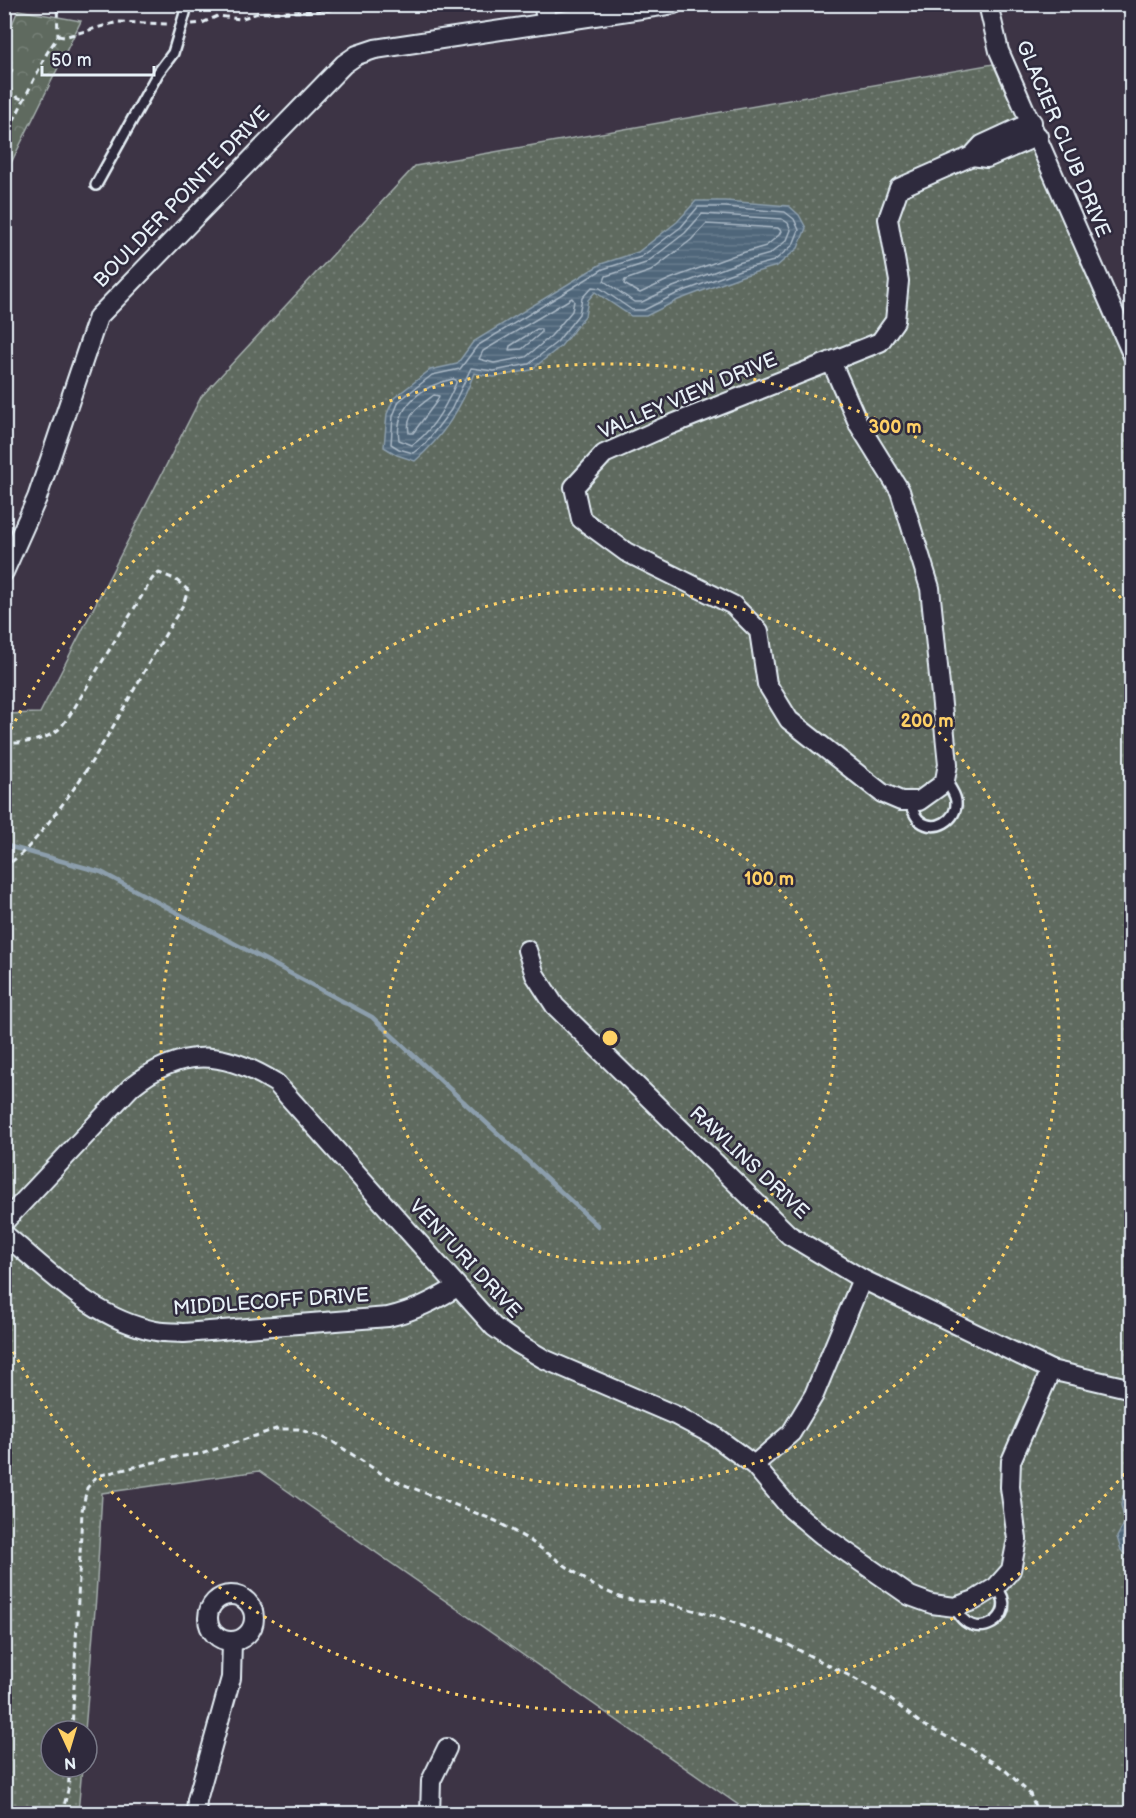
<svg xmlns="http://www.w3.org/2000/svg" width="1136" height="1818" viewBox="0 0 1136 1818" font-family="'Balsamiq Sans',sans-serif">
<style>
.grass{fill:url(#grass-dots);stroke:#a4aeac;stroke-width:1.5}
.park{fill:url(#park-crowns);stroke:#a4aeac;stroke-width:1.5}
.water{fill:url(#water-rules);stroke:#8c9eac;stroke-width:1.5}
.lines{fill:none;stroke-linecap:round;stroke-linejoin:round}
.shore{stroke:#abb9c6;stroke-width:1.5}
.stream{stroke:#8c9eac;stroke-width:4.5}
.lane-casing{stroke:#e8f1f8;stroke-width:14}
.street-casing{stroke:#e8f1f8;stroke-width:22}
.path{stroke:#e8f1f8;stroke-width:3;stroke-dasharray:6 4.5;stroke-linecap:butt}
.lane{stroke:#2f2a3d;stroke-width:9}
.street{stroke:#2f2a3d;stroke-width:18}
.ring{fill:none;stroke:#ffd166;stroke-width:3;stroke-dasharray:3 6}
.labels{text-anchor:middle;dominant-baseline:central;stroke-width:5;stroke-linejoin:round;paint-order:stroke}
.street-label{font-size:20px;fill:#e8f1f8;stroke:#2f2a3d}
.centre{fill:#ffd166;stroke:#2f2a3d;stroke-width:3}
.ring-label{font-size:18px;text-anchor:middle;font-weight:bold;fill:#ffd166;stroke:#2f2a3d;stroke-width:5;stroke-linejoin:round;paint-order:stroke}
</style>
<defs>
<pattern id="grass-dots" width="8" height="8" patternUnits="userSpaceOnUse" patternTransform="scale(1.5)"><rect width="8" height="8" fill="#5f6a5f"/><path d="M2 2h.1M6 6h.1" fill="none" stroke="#768077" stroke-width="1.8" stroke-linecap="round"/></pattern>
<pattern id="park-crowns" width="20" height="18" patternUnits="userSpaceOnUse" patternTransform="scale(1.5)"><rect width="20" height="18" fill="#5f6a5f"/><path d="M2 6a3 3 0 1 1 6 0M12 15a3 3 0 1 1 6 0" fill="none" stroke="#768077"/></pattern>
<pattern id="water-rules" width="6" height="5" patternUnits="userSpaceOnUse" patternTransform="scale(1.5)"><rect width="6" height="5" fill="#4f667a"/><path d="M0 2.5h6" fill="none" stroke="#687c8e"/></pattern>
</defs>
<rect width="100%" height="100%" fill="#3d3445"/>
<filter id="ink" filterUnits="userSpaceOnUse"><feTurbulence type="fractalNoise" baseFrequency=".0167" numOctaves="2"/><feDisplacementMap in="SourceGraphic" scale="12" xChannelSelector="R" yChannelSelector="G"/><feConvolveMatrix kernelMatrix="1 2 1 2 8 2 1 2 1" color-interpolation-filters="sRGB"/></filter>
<g filter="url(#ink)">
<path class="grass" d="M 993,64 L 1102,305 L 1131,364 L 1131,1813 L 750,1813 L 259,1471 L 102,1493 L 96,1597 L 85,1731 L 51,1731 L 51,1767 L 82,1767 L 78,1813 L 5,1813 L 5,714 L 40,713 L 201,397 L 415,166 Z"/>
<path class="park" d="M 18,10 L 81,21 L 11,163 L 5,160 L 5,41 Z"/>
<g class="water">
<path d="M 696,201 L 725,201 L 789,206 L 799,215 L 806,228 L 798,248 L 777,266 L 742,276 L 678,300 L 646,316 L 631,316 L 595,292 L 588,300 L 585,316 L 561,346 L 531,370 L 494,377 L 474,373 C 462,407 443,437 415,461 L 397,455 L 384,447 L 387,414 L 394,398 L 430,370 L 457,364 L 473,342 L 601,264 L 638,252 L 677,222 Z"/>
<path d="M 1131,1489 L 1131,1562 L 1121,1550 L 1117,1537 L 1125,1522 L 1121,1505 L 1123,1496 Z"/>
</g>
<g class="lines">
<g class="shore">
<path d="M 698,207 L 725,207 L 785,212 L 794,219 L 799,230 L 793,245 L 774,261 L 740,270 L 676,294 L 644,310 L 632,310 L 600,288 L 592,287 L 582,298 L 579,314 L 557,342 L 529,364 L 494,371 L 471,368 L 451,410 L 425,444 L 413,453 L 399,449 L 391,444 L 393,416 L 399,401 L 432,375 L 460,369 L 477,346 L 603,269 L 641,257 L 681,227 Z"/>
<path d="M 702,214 L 782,219 L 788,223 L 791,230 L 787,240 L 770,254 L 738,263 L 673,287 L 642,302 L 634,302 L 604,281 L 606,276 L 646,263 L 685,233 Z"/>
<path d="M 706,224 L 778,228 L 781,231 L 779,235 L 766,246 L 735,255 L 670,279 L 640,293 L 624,284 L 625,280 L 651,271 L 691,240 Z"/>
<path d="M 572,298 L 574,301 L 572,311 L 551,336 L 526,357 L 494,363 L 479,359 L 483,351 Z"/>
<path d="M 537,329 L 541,329 L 541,333 L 522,349 L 509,350 L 510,346 Z"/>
<path d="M 453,379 L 456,380 L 456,383 C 447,404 432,432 412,445 L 399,440 C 394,406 423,385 453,379 Z"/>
<path d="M 434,395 L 439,396 L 437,401 L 413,433 L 409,433 C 405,414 420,405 434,395 Z"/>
<path d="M 1132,1497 L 1128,1505 L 1131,1523 L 1123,1538 L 1126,1547 L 1132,1553"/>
</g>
<path class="stream" d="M 4,845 L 101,872 L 372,1017 L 598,1226"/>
<defs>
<g id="lane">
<path d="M 96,185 L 158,73 L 173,53 L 185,13 L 185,4"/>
<path d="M 909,801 C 912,808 914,816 920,821 C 935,833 958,820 956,801 C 955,793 949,786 945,780"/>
<path d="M 955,1607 C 972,1648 1023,1616 996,1587"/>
</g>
<g id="street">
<path d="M 543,4 L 547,23"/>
<path d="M 988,4 L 999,51 L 1132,354"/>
<path d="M 972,156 L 987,158 L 1038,136"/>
<path d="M 831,361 L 859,425 L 900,491 L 930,588 L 948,764 L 945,780 L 940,786 L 919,801 L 901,801 L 882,793 L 789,720 L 767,684 L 759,631 L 733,605 L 626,552 L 581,519 L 574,487 L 604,454 L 665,427 L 880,342 L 895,321 L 899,281 L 888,219 L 899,188 L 972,156 L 982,145 L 1032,122"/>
<path d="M 4,572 L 37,498 L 98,317 L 344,64 L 357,55 L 375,49 L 674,4"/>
<path d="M 527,950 L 535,975 L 555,1006 L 789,1235 L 862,1279 L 1051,1370 L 1132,1389"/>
<path d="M 4,1222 L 131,1087 C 181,1047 223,1050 276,1083 L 494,1327 L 517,1343 L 544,1359 L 677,1416 L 713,1435 L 754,1465 L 791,1509 L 822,1535 L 910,1596 L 932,1604 L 955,1607 L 975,1600 L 996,1587 L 1011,1570 L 1017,1539 L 1010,1487 L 1011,1461 L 1051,1370"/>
<path d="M 4,1234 C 50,1272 95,1320 156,1331 C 165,1333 175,1332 184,1333 L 388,1317 C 414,1311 434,1301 457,1287"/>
<path d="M 754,1465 L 791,1433 L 814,1395 L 862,1279"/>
<circle cx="231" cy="1618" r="23"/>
<path d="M 196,1814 L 197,1800 L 231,1678 L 232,1641"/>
<path d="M 430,1814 L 431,1781 L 447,1748"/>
</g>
</defs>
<use href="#lane" class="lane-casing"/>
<use href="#street" class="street-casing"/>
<g class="path">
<path d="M 192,24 L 202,23 L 218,16 L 240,19 L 258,13 L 320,11 L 373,4"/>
<path d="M 58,36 L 64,37 L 118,22 L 170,24"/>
<path d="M 12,69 L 8,80 L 12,95 L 24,100"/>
<path d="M 4,99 L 7,93 L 11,92"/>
<path d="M 4,140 L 47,53 L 58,36 L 57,4"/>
<path d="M 4,743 C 22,744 45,741 59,729 C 64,724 69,716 73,710 L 152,579 L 159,573 L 175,579 L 188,590 L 183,605 C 140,674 106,749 55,814 C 40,834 26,853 4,867"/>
<path d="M 72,1731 L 82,1511 L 87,1488 L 97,1476 L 176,1457 L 201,1454 L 276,1429 L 298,1429 L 330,1440 L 385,1476 L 400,1483 L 496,1521 L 529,1540 L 593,1585 L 619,1597 L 636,1601 L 662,1602 L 716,1616 L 779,1640 L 848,1675 L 886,1696 L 923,1725 L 968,1747 L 1004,1769 L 1030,1794 L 1038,1814"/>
<path d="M 62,1814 L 68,1790 L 70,1767"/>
</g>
<use href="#lane" class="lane"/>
<use href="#street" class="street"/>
</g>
</g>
<g class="ring">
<circle cx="610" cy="1038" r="225"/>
<circle cx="610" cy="1038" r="449"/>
<path d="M1130 1467A674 674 0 0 1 7 1339M7 737A674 674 0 0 1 1130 609"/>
</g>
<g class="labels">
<g class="street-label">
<text transform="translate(1063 139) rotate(67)">GLACIER CLUB DRIVE</text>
<text transform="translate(182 197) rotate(-46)">BOULDER POINTE DRIVE</text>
<text transform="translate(688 396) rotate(-23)">VALLEY VIEW DRIVE</text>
<text transform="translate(749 1163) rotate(43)">RAWLINS DRIVE</text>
<text transform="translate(465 1259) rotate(47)">VENTURI DRIVE</text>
<text transform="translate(271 1302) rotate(-4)">MIDDLECOFF DRIVE</text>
</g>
</g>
<circle cx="610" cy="1038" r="9" class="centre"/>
<g class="ring-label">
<text x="895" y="433">300 m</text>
<text x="927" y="727">200 m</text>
<text x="769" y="885">100 m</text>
</g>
<rect width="1136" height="1818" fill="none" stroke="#2f2a3d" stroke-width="24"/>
<rect x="12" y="12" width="1112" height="1794" fill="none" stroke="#e8f1f8" stroke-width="2" filter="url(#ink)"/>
<g transform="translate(69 1749) rotate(176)"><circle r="28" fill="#2f2a3d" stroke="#797a88" stroke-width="1.5"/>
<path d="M0-4.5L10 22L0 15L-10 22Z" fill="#ffd166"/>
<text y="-9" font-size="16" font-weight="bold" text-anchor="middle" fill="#e8f1f8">N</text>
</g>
<path d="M42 66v9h112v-9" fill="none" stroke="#e8f1f8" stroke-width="3"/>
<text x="51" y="66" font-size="18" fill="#e8f1f8" stroke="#2f2a3d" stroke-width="4.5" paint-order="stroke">50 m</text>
</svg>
